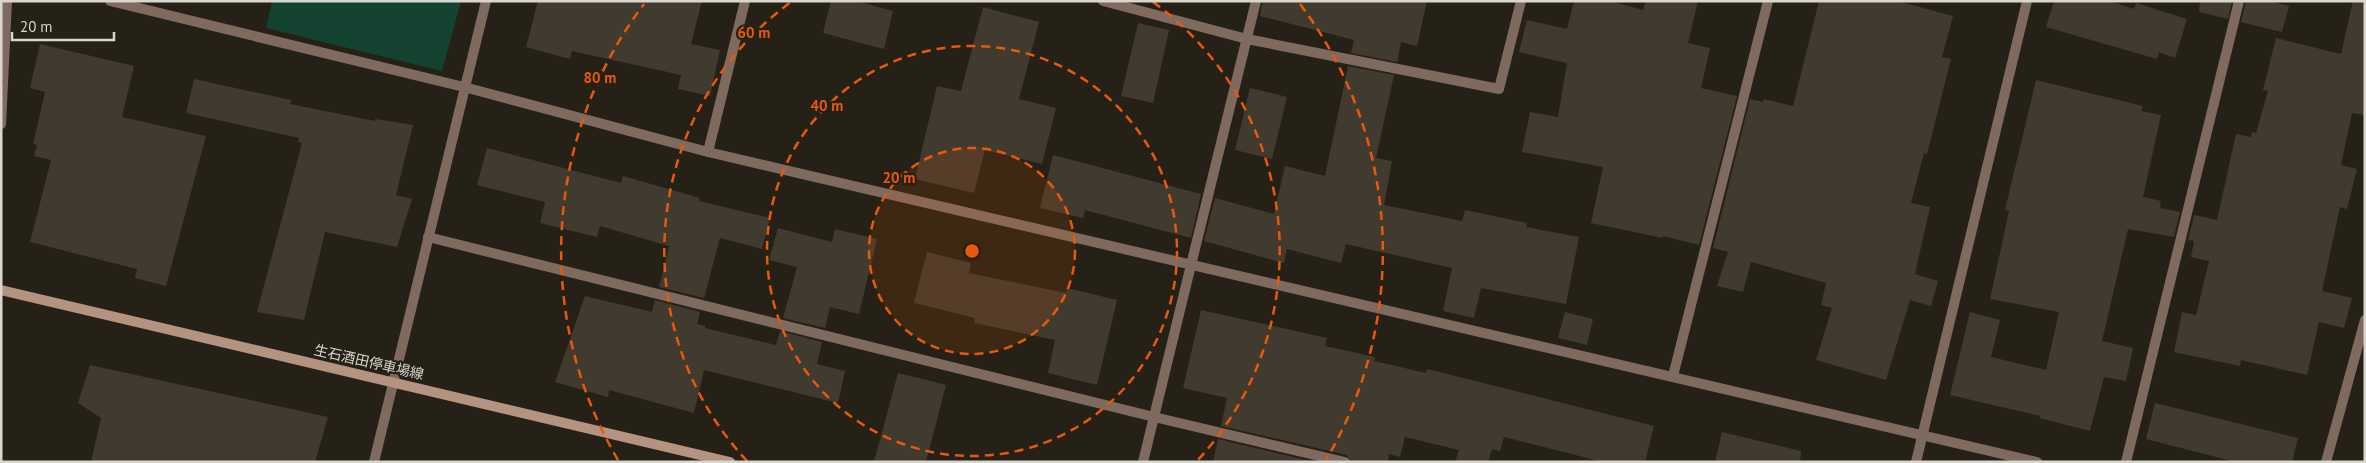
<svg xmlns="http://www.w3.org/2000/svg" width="2366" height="463" viewBox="0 0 2366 463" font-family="'PT Sans','Noto Sans JP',sans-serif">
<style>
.green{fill:#134330}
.building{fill:#413a2f}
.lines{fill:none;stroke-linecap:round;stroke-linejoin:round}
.service{stroke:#7f6a5f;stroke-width:10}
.minor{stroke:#7f6a5f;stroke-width:10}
.tertiary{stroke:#7f6a5f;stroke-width:10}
.secondary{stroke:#b49381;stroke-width:10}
.ring{fill:none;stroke:#e8590c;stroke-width:2.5;stroke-dasharray:9 6}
.labels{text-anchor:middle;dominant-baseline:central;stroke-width:4.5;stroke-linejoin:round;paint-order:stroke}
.street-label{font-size:14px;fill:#d9d6ce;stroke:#262116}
.centre{fill:#e8590c;stroke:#262116;stroke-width:2.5}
.ring-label{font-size:15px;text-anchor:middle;font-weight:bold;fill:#e8590c;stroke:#262116;stroke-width:4.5;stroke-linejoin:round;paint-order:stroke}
</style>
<rect width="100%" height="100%" fill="#262116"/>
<path class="green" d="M 272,1 L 461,1 L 442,71 L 266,28 Z"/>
<g class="building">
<path d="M 538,1 L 702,1 L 691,44 L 720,50 L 710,96 L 678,89 L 681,75 L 572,51 L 570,59 L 526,47 Z"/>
<path d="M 831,1 L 856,1 L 893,11 L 884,49 L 823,33 Z"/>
<path d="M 1263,1 L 1427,1 L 1417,46 L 1401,42 L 1397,62 L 1351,53 L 1354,40 L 1260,16 Z"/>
<path d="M 1574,1 L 1610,1 L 1643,10 L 1646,1 L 1698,1 L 1688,43 L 1710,48 L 1701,88 L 1737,96 L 1699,245 L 1663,236 L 1663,238 L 1591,223 L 1603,167 L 1522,152 L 1530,112 L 1558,117 L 1567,63 L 1519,52 L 1527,20 L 1567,29 Z"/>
<path d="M 1819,1 L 1897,1 L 1953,16 L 1942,57 L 1951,59 L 1927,154 L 1924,153 L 1911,203 L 1930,207 L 1915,274 L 1938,281 L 1931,306 L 1910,300 L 1886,380 L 1816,360 L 1832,308 L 1821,305 L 1826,283 L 1751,262 L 1743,292 L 1717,286 L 1728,252 L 1713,248 L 1750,99 L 1763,102 L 1764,99 L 1793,106 Z"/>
<path d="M 2054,1 L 2109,1 L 2134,9 L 2136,3 L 2187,19 L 2175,58 L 2159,52 L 2157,59 L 2046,27 Z"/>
<path d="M 2200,1 L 2232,1 L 2228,19 L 2199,12 Z"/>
<path d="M 2246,1 L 2269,1 L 2289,6 L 2282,32 L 2241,22 Z"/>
<path d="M 2353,1 L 2365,1 L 2365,115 L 2352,113 L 2341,165 L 2357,169 L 2347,209 L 2340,207 L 2322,291 L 2352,298 L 2344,328 L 2319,322 L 2307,375 L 2241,360 L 2240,366 L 2174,352 L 2182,312 L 2196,315 L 2209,261 L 2191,257 L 2194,241 L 2188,240 L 2194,215 L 2217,220 L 2236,134 L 2251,137 L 2252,132 L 2256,133 L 2268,91 L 2263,90 L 2276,38 L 2341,54 Z"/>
<path d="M 983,7 L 1039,22 L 1019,99 L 1056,108 L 1042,164 L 985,150 L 974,193 L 915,179 L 937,86 L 961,91 Z"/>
<path d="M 1138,23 L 1169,30 L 1153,103 L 1121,96 Z"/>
<path d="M 40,44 L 134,66 L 122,117 L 206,136 L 166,286 L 135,278 L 137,269 L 30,242 L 51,160 L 34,156 L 37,145 L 33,144 L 45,92 L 30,88 Z"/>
<path d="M 1348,66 L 1394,75 L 1376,158 L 1392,161 L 1384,205 L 1462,221 L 1465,210 L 1527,223 L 1526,227 L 1579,237 L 1566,304 L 1481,288 L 1474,318 L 1443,311 L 1452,268 L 1346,244 L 1341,263 L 1287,249 L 1284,263 L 1204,241 L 1215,198 L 1274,214 L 1285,166 L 1325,176 Z"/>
<path d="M 194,79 L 291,100 L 290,104 L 375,121 L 375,119 L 413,125 L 396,195 L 412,199 L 397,247 L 325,232 L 304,320 L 257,312 L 302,143 L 298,142 L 299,138 L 186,113 Z"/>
<path d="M 2036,80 L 2143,106 L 2141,111 L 2161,115 L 2143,197 L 2161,201 L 2160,208 L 2180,212 L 2174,237 L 2128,229 L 2102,341 L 2133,348 L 2126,381 L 2104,377 L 2090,431 L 2039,418 L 2040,416 L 1950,395 L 1970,312 L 2000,320 L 1991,357 L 2046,370 L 2059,312 L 1990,299 L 2009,211 L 2005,210 Z"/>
<path d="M 1250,88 L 1287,97 L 1272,159 L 1235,150 Z"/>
<path d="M 487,148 L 621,183 L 623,176 L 700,198 L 699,201 L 770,218 L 762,249 L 720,238 L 704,298 L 659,287 L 669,246 L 600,226 L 597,237 L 540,223 L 545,202 L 477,185 Z"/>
<path d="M 1053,155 L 1201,194 L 1191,238 L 1085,210 L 1083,218 L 1040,208 Z"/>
<path d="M 778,228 L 832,242 L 835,229 L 877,239 L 859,314 L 830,307 L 825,328 L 783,318 L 797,267 L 769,260 Z"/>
<path d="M 927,252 L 971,263 L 969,273 L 1066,293 L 1067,288 L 1117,300 L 1097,385 L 1048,373 L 1055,340 L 974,323 L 975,318 L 914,303 Z"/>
<path d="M 585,296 L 652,312 L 655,300 L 700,312 L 697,324 L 705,326 L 705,328 L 776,345 L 780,331 L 822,342 L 817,364 L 845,371 L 838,403 L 704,370 L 694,413 L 609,390 L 608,397 L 555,382 Z"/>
<path d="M 1201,310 L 1327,338 L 1325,346 L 1375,357 L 1374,361 L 1426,373 L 1427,369 L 1654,426 L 1645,462 L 1603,462 L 1504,437 L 1500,451 L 1492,449 L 1488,462 L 1455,462 L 1459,450 L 1405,437 L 1400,457 L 1389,454 L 1388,462 L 1352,462 L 1347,455 L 1221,426 L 1227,398 L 1183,388 Z"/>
<path d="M 1565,312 L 1593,319 L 1587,345 L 1558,338 Z"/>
<path d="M 90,365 L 328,417 L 315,462 L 91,462 L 101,418 L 78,403 Z"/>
<path d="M 898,373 L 946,385 L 926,462 L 874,462 Z"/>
<path d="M 2155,403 L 2298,438 L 2292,462 L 2236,462 L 2146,439 Z"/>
<path d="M 1722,432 L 1801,451 L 1800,462 L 1715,462 Z"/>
<path d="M 1218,439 L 1314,462 L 1213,462 Z"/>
</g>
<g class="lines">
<g class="service">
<path d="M 428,237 L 1154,417 L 1345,462"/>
<path d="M 2126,462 L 2239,1"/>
</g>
<g class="minor">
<path d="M 110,1 L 464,87 L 708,152 L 2037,462"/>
<path d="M 1103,1 L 1247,39 L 1499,89 L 1521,1"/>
<path d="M 1,124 L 7,1"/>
<path d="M 708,152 L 745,1"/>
<path d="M 1191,265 L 1256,1"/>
<path d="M 1673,376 L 1768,1"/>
<path d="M 1916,462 L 2027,1"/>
<path d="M 2326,462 L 2365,320"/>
</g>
<g class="tertiary">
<path d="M 374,462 L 486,1"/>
<path d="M 1143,462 L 1191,265"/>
</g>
<path class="secondary" d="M 1,290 L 730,462"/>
</g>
<circle cx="972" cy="251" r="103" fill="#e8590c" fill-opacity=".12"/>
<g class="ring">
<circle cx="972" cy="251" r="103"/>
<circle cx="972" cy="251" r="205"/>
<path d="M747 461A308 308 0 0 1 791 2M1153 2A308 308 0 0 1 1197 461"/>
<path d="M618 460A411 411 0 0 1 644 4M1300 4A411 411 0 0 1 1326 460"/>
</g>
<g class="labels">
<g class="street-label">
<text transform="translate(369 362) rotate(13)">生石酒田停車場線</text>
</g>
</g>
<circle cx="972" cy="251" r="8" class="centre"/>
<g class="ring-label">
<text x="754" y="38">60 m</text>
<text x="600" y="83">80 m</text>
<text x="827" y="111">40 m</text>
<text x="899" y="183">20 m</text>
</g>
<rect width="2366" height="463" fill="none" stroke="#d9d6ce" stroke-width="5"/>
<path d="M12 32v8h102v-8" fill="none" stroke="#d9d6ce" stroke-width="2.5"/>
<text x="20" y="32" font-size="15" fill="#d9d6ce" stroke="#262116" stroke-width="4" paint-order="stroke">20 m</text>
</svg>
